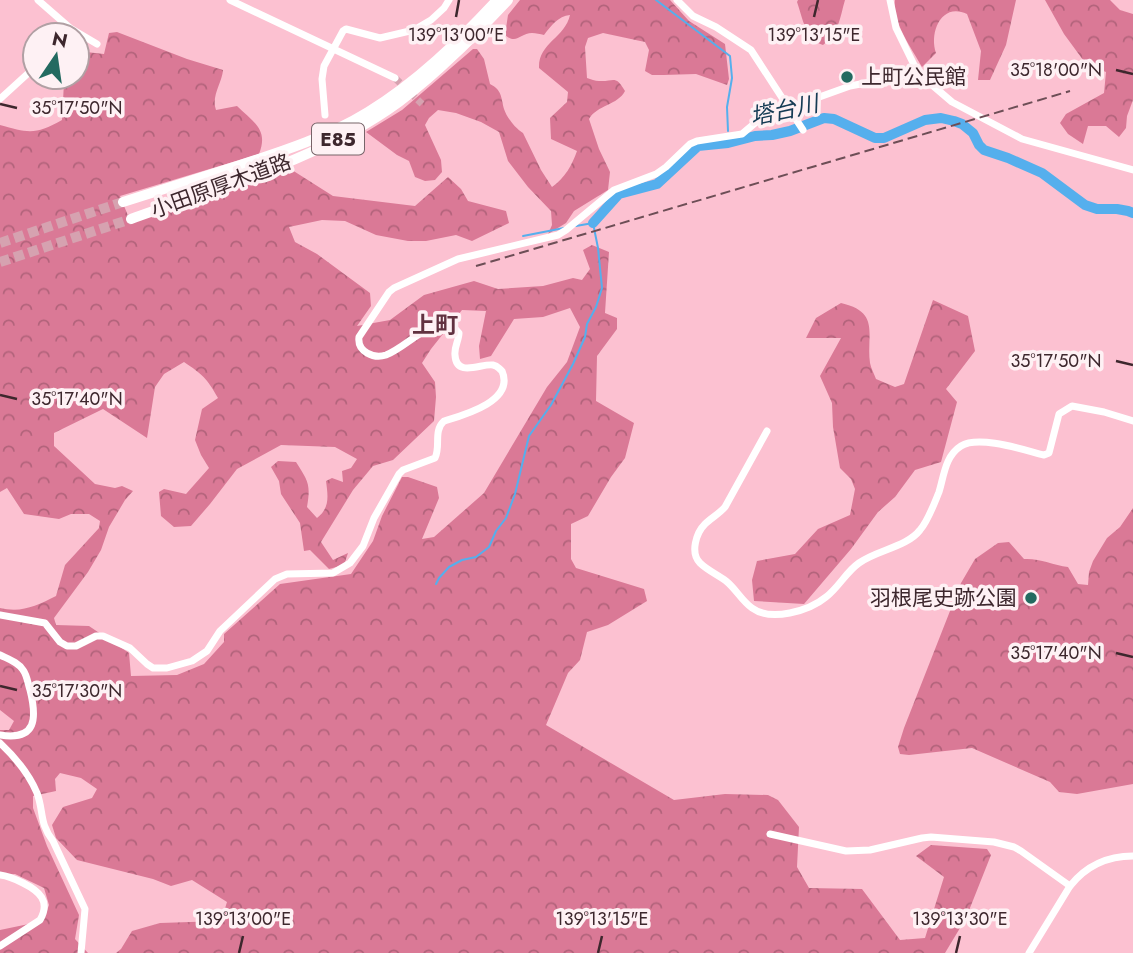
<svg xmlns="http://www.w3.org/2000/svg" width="1133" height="953" viewBox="0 0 1133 953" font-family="Jost,'Noto Sans JP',sans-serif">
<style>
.forest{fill:url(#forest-crowns);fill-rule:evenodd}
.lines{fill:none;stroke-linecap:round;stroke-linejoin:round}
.stream{stroke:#55afed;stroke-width:2}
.river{stroke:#55afed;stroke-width:10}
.minor-tunnel{stroke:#d6a2b0;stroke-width:7;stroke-dasharray:7 3.5;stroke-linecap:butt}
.highway-tunnel{stroke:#d6a2b0;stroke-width:10;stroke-dasharray:10 5;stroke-linecap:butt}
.minor{stroke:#fff;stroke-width:7}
.highway{stroke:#fff;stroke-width:10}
.rail{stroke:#6d4e56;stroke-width:2;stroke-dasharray:10 5;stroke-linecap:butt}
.ticks{fill:none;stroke:#3d272d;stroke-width:2.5}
.poi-dot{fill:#236a60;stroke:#fef1f4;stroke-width:2.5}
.labels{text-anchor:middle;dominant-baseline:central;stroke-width:7;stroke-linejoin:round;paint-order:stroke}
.shield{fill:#fef1f4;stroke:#776469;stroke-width:2}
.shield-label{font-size:19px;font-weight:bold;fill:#3d272d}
.poi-label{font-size:21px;fill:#3d272d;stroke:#fef1f4;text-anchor:start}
.street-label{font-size:21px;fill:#3d272d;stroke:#fef1f4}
.water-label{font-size:23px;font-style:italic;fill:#153b54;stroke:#fef1f4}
.neighbourhood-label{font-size:23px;font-weight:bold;fill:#613240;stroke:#fef1f4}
.ticks-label{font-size:18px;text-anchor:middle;fill:#3d272d;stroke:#fef1f4;stroke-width:7;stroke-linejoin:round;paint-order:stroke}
</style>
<defs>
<pattern id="forest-crowns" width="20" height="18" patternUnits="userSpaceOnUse" patternTransform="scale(1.75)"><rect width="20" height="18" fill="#da7996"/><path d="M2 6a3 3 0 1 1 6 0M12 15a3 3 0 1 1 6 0" fill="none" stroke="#b2637b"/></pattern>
</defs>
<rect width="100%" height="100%" fill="#fcc1d1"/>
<g class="forest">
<path d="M 520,0 L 670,0 L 689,21 L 725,44 L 729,79 L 727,85 L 696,74 L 664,75 L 652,75 L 645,71 L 649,50 L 645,42 L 603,33 L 588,38 L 585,47 L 587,78 C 591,79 595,81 599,81 C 614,82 615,74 625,91 C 618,105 597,105 589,119 L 599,149 L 610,172 L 608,190 L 574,211 L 566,223 L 548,234 L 552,225 L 551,211 L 528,187 L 508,161 L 499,132 L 481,122 L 456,113 L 438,110 L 429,118 L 425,125 L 441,160 L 442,172 L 435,180 L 425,181 L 415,177 L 409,161 L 397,155 L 366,132 L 402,110 L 473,49 L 477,49 L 484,59 L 490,84 C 502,90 501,97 504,109 C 507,118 515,128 523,133 L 541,170 L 552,187 C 565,178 572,165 577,151 L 551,139 L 550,118 L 567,102 L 568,92 L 539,68 C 538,43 565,38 570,15 C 558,16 551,26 544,35 C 540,34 536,33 532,33 C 520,33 517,45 505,35 L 508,15 Z"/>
<path d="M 798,0 L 845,0 C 840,17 839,34 823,45 C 805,39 803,19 797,2 Z"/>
<path d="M 895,0 L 1016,0 L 1006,45 L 990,80 L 978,80 L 981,51 L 967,14 C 941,2 929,33 936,53 L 922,67 C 912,49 891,20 895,0 Z"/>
<path d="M 1045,0 L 1110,0 L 1120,10 L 1133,14 L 1133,100 L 1127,116 L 1126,128 L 1119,137 L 1106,126 L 1088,126 L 1083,144 L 1068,134 L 1060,123 L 1066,114 L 1104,93 L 1106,72 L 1086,64 L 1064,34 Z"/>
<path d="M 117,32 L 187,59 L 223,70 C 222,83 211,96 216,110 L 237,106 C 253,122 269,129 259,154 L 120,196 L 131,223 L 262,179 L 292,170 L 333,196 L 415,206 L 448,177 L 461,189 L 468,201 L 506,211 L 509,223 L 472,241 L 456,235 L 426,241 L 408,241 L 376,235 L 345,221 L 322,220 L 289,227 L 295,242 L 317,254 L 370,293 L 371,306 L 357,326 L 390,320 L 424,295 L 474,281 L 498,289 L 543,286 L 573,278 L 582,280 L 590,269 L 583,250 L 592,245 L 609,252 L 605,313 L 617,318 L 617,329 L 597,356 L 596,401 L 634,423 L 625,458 L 611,477 L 588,516 L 571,524 L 571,559 L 576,568 L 644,589 L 647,601 L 608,625 L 587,632 L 580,660 L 568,673 L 546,725 L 674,800 L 725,794 L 768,795 L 778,800 L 799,827 L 797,867 L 809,888 L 862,889 L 900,940 L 925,938 L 944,877 L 916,856 L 931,845 L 987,849 L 991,855 L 966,918 L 945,953 L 116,953 L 121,949 L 132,931 L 160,923 L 221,921 L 227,902 L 192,880 L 171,886 L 153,879 L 77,860 L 56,838 L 52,825 L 63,807 L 92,798 L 97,789 L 81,778 L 60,773 L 55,779 L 56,791 L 33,796 L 33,808 L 47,846 L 79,915 L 75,939 L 88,953 L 0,953 L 0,930 L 43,921 L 49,905 L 44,888 L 15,874 L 0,875 L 0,730 L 9,730 L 14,721 L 0,710 L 0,608 C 22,613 36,606 56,596 L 65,565 L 99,528 L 100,521 L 89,514 L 71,514 L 59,519 L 24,514 L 7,488 L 0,492 L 0,125 C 28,133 36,135 62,120 L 64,82 L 66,77 L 77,77 L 77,51 L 104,54 L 109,33 ZM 570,308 L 580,327 L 567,362 L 547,387 L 484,493 L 434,537 L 422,539 L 439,498 L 437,487 L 408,477 L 402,477 L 382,516 L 373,541 L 351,574 L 280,584 L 224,634 L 224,642 L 204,664 L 177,675 L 131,676 L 129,653 L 89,626 L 56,625 L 54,618 L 88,572 L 101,550 L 109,527 L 125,500 L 133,491 L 122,486 L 115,488 L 95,484 L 54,446 L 54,433 L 103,409 L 147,438 L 155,387 L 164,374 L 184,362 C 202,374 207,378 218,398 L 202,409 L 195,440 L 201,455 L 209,468 L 186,494 L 164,489 L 159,492 L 161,516 L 174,527 L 191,526 L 210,504 L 237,469 L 281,445 L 335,447 L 357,459 L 351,468 L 342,471 L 343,482 L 332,478 L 326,481 C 328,496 330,508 317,518 L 307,507 C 311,484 308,481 296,462 L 278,461 L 271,467 L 279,481 L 281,494 L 300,523 L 304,551 L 310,550 L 329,569 L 344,565 L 348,553 L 333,560 L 321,542 L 353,490 L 373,466 L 393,460 L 434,421 L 436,397 L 435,382 L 422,363 L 431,349 L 462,310 L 486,311 L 479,346 L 480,359 L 491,356 L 514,319 L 543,317 Z"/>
<path d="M 933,300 L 968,316 L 975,351 L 946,389 L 957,402 L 941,462 L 915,470 L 895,497 L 878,512 L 851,549 L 804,604 L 754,601 L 752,580 L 757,561 L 795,554 L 818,529 L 850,515 L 855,489 L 851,479 L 840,468 L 833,427 L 832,403 L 820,376 L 841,338 L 806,338 L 816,318 L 841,303 C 881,312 866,335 870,363 C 871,368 874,374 876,379 L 895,387 L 904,384 Z"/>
<path d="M 1133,508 L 1133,784 L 1077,794 L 1059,792 L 1050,782 L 972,748 L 909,755 L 900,754 L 898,747 L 904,728 L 961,583 L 975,559 L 998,543 L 1009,542 L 1024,559 C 1039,558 1053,565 1068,567 L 1078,584 L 1088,585 L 1089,572 L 1093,561 L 1107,538 L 1120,527 Z"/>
</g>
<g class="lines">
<g class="stream">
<path d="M 656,0 L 730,56 L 732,78 L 727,107 L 728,131"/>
<path d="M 523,236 L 564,228"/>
<path d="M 436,584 L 439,578 L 449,567 L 462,560 L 476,557 L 489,547 L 496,531 L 506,518 L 515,494 L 529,436 L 551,405 L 573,364 L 585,337 L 587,324 L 596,307 L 602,288 L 598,248 L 593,223 L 576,226"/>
</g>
<path class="river" d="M 593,223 L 619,194 L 657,184 L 698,146 L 728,143 L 755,136 L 772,135 L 790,131 L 824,118 L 834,119 L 875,138 L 884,138 L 925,120 L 941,118 L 954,121 L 962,124 L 973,133 L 979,145 L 984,150 L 1008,158 L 1042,173 L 1085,205 L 1097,209 L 1117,209 L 1128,211 L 1133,213"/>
<path class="minor-tunnel" d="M 395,78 L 422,104"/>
<g class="highway-tunnel">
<path d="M 0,243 L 123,202"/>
<path d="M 0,262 L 131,219"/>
</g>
<g class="minor">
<path d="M 38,0 L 70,28 L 97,44"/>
<path d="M 230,0 L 395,78"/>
<path d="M 677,0 L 693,16 L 716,27 L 751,50 L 803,130"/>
<path d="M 890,0 L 896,28 L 918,73"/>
<path d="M 0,99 L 35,67"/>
<path d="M 325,115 L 322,79 L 324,66 L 343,31 L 346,29 L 380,38 L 414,30 L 431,20 L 444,8 L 449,0"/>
<path d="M 767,431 L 725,507 C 719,514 711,518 705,524 C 696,533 690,553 700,563 C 707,570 718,575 726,581 C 736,589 742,601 752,608 C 771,622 809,611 826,597 C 839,587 846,572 859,563 C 877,550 907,547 920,530 C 928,521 934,504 939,492 C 944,476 945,456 961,446 C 979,435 1024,450 1044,455 L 1049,453 L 1059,414 L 1072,406 L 1104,412 L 1133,421"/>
<path d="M 0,615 L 45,623 L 60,642 L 67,646 L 76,646 L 96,636 L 103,636 L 130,648 L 147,664 L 153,668 L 167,668 L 192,661 L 207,651 L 220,631 L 275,579 L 287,574 L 333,573 L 350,563 L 363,546 L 374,518 L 399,474 L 403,470 L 435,458 C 441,446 433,431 444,421 C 464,415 515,401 502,371 C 498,368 498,366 493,365 C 482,363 456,378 455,355 C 454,347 459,340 459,333 L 450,323 C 428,321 405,348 386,355 C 374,359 357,352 359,337 L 389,292 L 394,288 L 458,259 L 558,235 L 566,230 L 614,190 L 656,174 L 666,167 L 690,144 L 697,141 L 742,134 L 761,118 L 850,86 L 918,73 L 952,102 L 1022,139 L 1133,170"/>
<path d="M 0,655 C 8,659 18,662 23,670 C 27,675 28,684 30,690 C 37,718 37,741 0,735"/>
<path d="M 0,743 C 15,757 29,774 37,793 C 44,812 39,823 53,841 L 85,909 L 81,953"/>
<path d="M 770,834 L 846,851 L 870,850 L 922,838 L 931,837 L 994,842 L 1014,847 L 1021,851 L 1070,886"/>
<path d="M 0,875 C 9,876 15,879 23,883 C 39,891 51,901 40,920 L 0,946"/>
<path d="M 1029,953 L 1070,886 C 1086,866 1108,856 1133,856"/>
</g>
<g class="highway">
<path d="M 123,202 C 162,190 201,177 240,165 C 284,151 329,136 368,112 C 417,82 458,42 497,0"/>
<path d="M 131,219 C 222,186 321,159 399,102 C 439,72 474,36 508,0"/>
</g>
<path class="rail" d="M 476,266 L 1070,91"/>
</g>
<path class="ticks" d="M 456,17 L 459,0M 814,17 L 818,0M 1116,70 L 1133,74M 0,104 L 17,108M 1116,361 L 1133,365M 0,395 L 17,399M 1116,653 L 1133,657M 0,686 L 17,690M 239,953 L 243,936M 598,953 L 602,936M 956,953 L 960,936"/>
<g class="poi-dot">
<circle cx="847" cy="77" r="7"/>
<circle cx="1031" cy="598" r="7"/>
</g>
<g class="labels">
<rect class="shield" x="312" y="123.5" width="52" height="31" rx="5"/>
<g class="shield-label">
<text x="338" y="139">E85</text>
</g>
<g class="poi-label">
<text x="861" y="77">上町公民館</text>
<text x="1017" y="598" text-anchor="end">羽根尾史跡公園</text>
</g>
<g class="street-label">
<text transform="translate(221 186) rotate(-20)">小田原厚木道路</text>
</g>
<g class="water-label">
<text transform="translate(784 110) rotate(-12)">塔台川</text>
</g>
<g class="neighbourhood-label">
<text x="435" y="325">上町</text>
</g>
</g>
<g class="ticks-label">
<text x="456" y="41">139°13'00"E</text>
<text x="814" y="41">139°13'15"E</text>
<text x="1056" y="76">35°18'00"N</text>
<text x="77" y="114">35°17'50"N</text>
<text x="1056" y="367">35°17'50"N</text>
<text x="77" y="405">35°17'40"N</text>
<text x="1056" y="659">35°17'40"N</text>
<text x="77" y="697">35°17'30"N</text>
<text x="243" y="925">139°13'00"E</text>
<text x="602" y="925">139°13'15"E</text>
<text x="960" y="925">139°13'30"E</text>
</g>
<g transform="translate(56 56) rotate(13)"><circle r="33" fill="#fef1f4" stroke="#b1a0a4" stroke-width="2"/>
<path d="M0-5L12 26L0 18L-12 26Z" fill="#236a60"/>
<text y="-10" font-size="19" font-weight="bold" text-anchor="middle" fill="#3d272d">N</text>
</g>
</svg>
